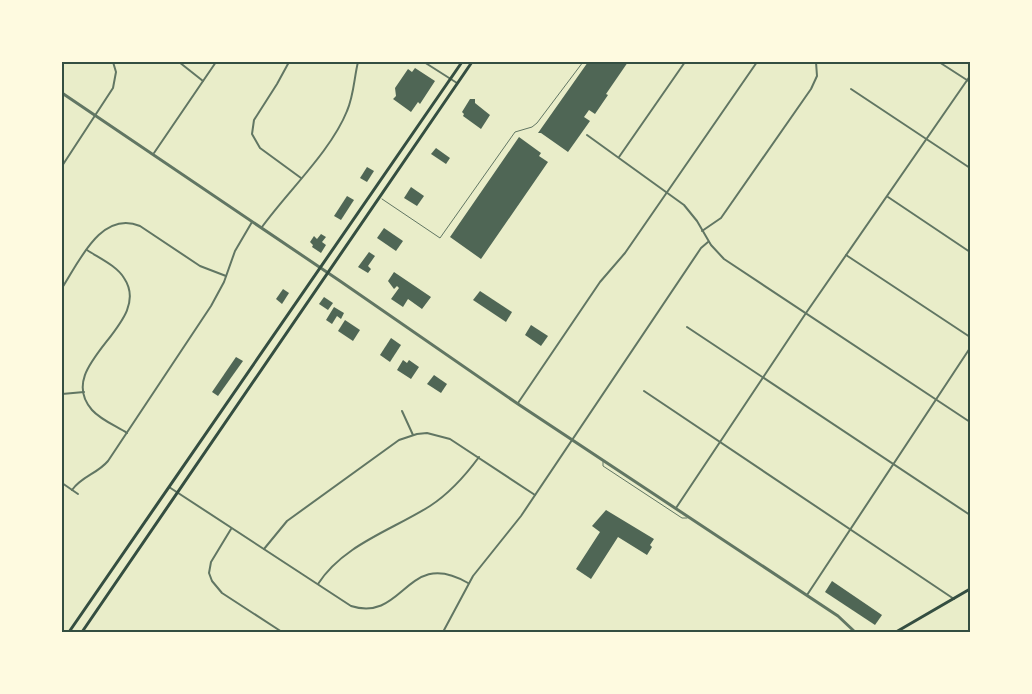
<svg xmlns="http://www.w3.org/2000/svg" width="1032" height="694" viewBox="0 0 1032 694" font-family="Karla,sans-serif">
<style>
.building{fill:#4f6655}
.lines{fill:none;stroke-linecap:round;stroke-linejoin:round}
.service{stroke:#617663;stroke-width:1}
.minor{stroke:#617663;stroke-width:2}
.tertiary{stroke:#617663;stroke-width:3}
.secondary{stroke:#344e41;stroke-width:3}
.primary{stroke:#344e41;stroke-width:3}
.neatline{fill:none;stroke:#344e41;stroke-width:2}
</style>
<rect width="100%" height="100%" fill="#e9edc9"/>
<g class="building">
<path d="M 588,62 L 628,62 L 606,94 L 608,95 L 595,114 L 589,110 L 584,117 L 590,121 L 568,152 L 541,133 L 538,133 Z"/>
<path d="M 415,68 L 435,81 L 420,104 L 418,102 L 411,112 L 393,99 L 396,96 L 395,88 L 408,69 L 412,72 Z"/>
<path d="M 470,99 L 475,99 L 475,103 L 490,115 L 481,129 L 463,116 L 464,114 L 462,112 Z"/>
<path d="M 519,137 L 541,153 L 539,156 L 548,162 L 481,259 L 450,237 Z"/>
<path d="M 436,148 L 450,158 L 446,164 L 431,154 Z"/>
<path d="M 367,167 L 374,171 L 367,182 L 360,178 Z"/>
<path d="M 411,187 L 424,196 L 417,206 L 404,198 Z"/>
<path d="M 347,196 L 354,200 L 341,220 L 334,216 Z"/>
<path d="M 384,228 L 403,241 L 396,251 L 377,238 Z"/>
<path d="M 321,234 L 326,237 L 322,242 L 326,245 L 321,253 L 312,247 L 313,245 L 310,242 L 314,236 L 317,239 Z"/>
<path d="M 369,252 L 375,256 L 368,266 L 371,269 L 368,273 L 358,267 Z"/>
<path d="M 394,272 L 431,297 L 422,309 L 408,299 L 403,307 L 391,299 L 399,288 L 397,286 L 394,289 L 388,281 Z"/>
<path d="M 283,289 L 289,293 L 282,304 L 276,299 Z"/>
<path d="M 480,291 L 512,312 L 506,322 L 473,300 Z"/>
<path d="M 324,297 L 333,303 L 328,310 L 319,304 Z"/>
<path d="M 334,307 L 344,313 L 341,319 L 337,316 L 332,324 L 326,320 Z"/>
<path d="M 345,320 L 360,330 L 353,341 L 338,331 Z"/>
<path d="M 531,325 L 548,336 L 541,346 L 525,335 Z"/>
<path d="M 391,338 L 401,345 L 390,362 L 380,355 Z"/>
<path d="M 236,357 L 243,361 L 218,396 L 212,392 Z"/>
<path d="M 403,360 L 407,363 L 409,360 L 419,367 L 411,379 L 397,370 Z"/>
<path d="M 434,375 L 447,384 L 441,393 L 427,384 Z"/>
<path d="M 606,510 L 654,539 L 650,545 L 652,547 L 647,555 L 618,537 L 591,579 L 576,569 L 600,532 L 592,526 Z"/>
<path d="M 832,581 L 882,615 L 875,625 L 825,592 Z"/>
</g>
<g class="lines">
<g class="service">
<path d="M 382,199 L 440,238 L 515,132 L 532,127 L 537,123 L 583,62"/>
<path d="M 603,462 L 603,466 L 682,518 L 687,518"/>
</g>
<g class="minor">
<path d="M 179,62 L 203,81"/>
<path d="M 289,62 L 277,84 L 254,120 L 252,134 L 260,148 L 301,178"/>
<path d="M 424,62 L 457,83"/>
<path d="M 939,62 L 970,82"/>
<path d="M 851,89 L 970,168"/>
<path d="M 587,135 L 684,205 L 697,221 L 711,245 L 724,259 L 970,422"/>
<path d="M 154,153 L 216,62"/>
<path d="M 619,157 L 685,62"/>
<path d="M 62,166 L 113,88 L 116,72 L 113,62"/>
<path d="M 888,197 L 970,252"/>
<path d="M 262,227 C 288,191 331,151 347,111 C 354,95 354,78 358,62"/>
<path d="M 702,231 L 721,218 L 811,89 L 817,76 L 816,62"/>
<path d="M 87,250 C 99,258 117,266 124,278 C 155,324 52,364 92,410 C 101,420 116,426 127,433"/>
<path d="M 846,255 L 970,337"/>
<path d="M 62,288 C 79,262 101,210 140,226 L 200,266 L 226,276"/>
<path d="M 687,327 L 970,515"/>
<path d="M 644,391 L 954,599"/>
<path d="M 62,394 L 84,392"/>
<path d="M 518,403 L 600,282 L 625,253 L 757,62"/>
<path d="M 402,411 L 413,435"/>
<path d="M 62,483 L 78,494"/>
<path d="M 169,487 L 351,606 C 405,623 406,547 468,583"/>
<path d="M 72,490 C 82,476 97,474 108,461 L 211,306 L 224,282 L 235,251 L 252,222"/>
<path d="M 676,508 L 806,313 L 970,76"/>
<path d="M 231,529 L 211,562 L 209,573 L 212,581 L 222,593 L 282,632"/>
<path d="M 264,549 L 287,521 L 399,440 L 417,434 L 427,433 L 450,439 L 535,495"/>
<path d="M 318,584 C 343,545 392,530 430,506 C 450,493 465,476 479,457"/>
<path d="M 807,595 L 970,348"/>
<path d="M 443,632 L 473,576 L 521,516 L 701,248 L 708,242"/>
</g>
<path class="tertiary" d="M 62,93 L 340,281 L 518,404 L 838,616 L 855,632"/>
<path class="secondary" d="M 896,632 L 970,589"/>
<g class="primary">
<path d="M 69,632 L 462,62"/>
<path d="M 82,632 L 472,62"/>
</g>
</g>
<rect width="1032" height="694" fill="none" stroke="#fefae0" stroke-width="126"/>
<rect x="63" y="63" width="906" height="568" class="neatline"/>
</svg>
